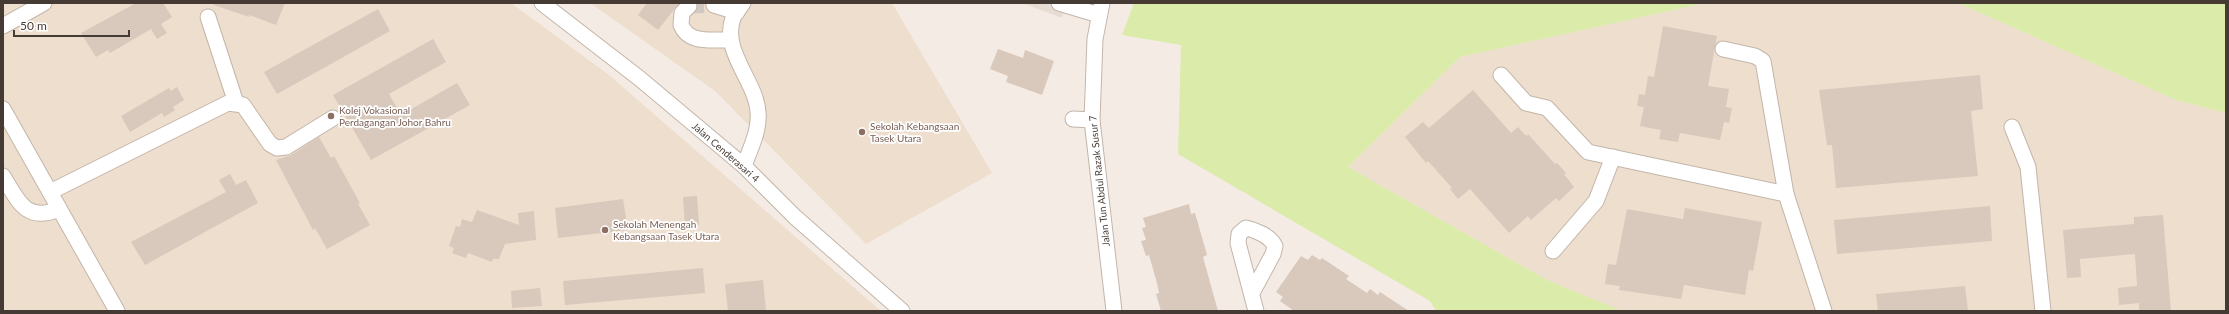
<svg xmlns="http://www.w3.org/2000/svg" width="2229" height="314" viewBox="0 0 2229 314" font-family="Lato,sans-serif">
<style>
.residential{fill:#e8ddd2}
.education{fill:#eedecd}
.green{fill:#dbebaa}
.building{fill:#d9c8bc}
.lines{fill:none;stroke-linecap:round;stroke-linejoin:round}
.minor-tunnel{stroke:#d1c9c1;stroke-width:15;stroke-dasharray:15 8;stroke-linecap:butt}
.minor-casing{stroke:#c3b5a9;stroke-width:17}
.minor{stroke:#fff;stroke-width:15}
.education-dot{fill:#8d6e63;stroke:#fff;stroke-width:1.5}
.labels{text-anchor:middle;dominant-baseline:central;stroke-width:3.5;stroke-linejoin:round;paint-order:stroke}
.education-label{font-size:10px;fill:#785e54;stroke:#fff;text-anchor:start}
.street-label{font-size:10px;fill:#463b34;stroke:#fff}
</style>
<rect width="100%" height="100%" fill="#f4ece4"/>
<path class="residential" d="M 1022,3 L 1067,3 L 1062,18 Z"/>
<g class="education">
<path d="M 3,3 L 511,3 L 609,75 L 881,311 L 3,311 Z"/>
<path d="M 590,3 L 892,3 L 992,173 L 866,244 L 715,91 Z"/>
<path d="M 1705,3 L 1958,3 L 2176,100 L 2226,113 L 2226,311 L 1622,311 L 1547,280 L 1348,167 L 1460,57 Z"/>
</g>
<g class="green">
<path d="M 1134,3 L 1705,3 L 1460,57 L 1348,167 L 1547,280 L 1622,311 L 1436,311 L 1430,301 L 1178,154 L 1181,45 L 1122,35 Z"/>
<path d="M 1958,3 L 2226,3 L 2226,113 L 2176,100 Z"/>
</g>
<g class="building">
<path d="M 136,3 L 163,3 L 172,17 L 161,24 L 167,33 L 157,39 L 151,29 L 110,53 L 108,50 L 96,57 L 81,33 Z"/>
<path d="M 214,3 L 285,3 L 276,25 L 249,15 L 249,17 L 214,5 Z"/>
<path d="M 647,3 L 679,3 L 658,30 L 638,15 Z"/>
<path d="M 378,9 L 390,31 L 277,94 L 264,72 Z"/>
<path d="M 1663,26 L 1717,36 L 1708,86 L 1729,89 L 1726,107 L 1732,108 L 1729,123 L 1724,122 L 1720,140 L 1680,133 L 1678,142 L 1659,139 L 1661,130 L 1640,126 L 1644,107 L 1637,106 L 1639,94 L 1645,95 L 1648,76 L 1654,77 Z"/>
<path d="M 433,39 L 446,62 L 389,94 L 401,115 L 457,83 L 470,105 L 371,160 L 333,95 Z"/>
<path d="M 998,49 L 1023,58 L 1025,50 L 1054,61 L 1042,95 L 1006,82 L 1008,76 L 990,69 Z"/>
<path d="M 1980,75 L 1983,109 L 1971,111 L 1978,176 L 1836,188 L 1832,145 L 1827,145 L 1819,90 Z"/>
<path d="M 177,87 L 184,100 L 173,107 L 175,110 L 164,117 L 162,113 L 130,132 L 121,116 L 169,88 L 171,91 Z"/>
<path d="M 1473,90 L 1511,133 L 1518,127 L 1526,136 L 1528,134 L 1555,164 L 1557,163 L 1566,173 L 1564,174 L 1574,187 L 1559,201 L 1556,198 L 1531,220 L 1528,216 L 1509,233 L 1470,189 L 1458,199 L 1450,189 L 1452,188 L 1428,161 L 1426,163 L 1405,137 L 1423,122 L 1429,128 Z"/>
<path d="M 319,137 L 331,158 L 334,156 L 360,203 L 358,204 L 370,225 L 327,249 L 315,228 L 313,230 L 276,160 L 291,155 Z"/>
<path d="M 230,174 L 236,185 L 246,180 L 258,203 L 145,265 L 131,242 L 226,192 L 219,180 Z"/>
<path d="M 697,196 L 699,225 L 685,226 L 683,197 Z"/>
<path d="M 623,199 L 628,230 L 558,238 L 555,208 Z"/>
<path d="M 1189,204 L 1191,214 L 1195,213 L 1207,255 L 1203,257 L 1218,311 L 1161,311 L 1156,294 L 1159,293 L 1157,283 L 1149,255 L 1146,256 L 1141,241 L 1146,240 L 1142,228 L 1146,227 L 1143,218 Z"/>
<path d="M 1990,206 L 1992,241 L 1837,254 L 1834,220 Z"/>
<path d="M 1685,208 L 1762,222 L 1753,271 L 1749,270 L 1745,295 L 1684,285 L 1681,299 L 1619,290 L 1620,286 L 1605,284 L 1608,264 L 1616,265 L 1627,209 L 1683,219 Z"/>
<path d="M 477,210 L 519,225 L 518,213 L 534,211 L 536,240 L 505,244 L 499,259 L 493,259 L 492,262 L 468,253 L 466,258 L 452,253 L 454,248 L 449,246 L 456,226 L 460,227 L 462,219 L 472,222 Z"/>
<path d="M 2163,215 L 2171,311 L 2139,311 L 2139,303 L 2119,305 L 2118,288 L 2137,286 L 2135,254 L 2080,259 L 2081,277 L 2067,278 L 2063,230 L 2134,224 L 2134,217 Z"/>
<path d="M 1312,255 L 1320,260 L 1322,258 L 1349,276 L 1346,279 L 1367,293 L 1370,289 L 1378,295 L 1380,292 L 1409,311 L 1294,311 L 1280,301 L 1283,297 L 1276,292 L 1301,256 L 1308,260 Z"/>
<path d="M 703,268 L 705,293 L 565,305 L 563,281 Z"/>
<path d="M 763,280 L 766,311 L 728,311 L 725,284 Z"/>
<path d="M 1965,286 L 1968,311 L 1878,311 L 1876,294 Z"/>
<path d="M 540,288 L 542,306 L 512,308 L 511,291 Z"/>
</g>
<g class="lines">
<path class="minor-tunnel" d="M 689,6 L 714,5"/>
<defs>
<g id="minor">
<path d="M 542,3 L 639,78 L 744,166 L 795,217 L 902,311"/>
<path d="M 743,3 C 740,8 735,13 733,18 C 721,51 756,81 758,112 C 760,130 750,149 744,166"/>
<path d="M 1059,3 L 1099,15"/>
<path d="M 1102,3 L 1095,39 L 1092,120 L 1114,311"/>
<path d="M 714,5 L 737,12"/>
<path d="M 689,6 L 682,13 L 681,25 C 689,45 713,39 731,40"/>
<path d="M 208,17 L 236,103"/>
<path d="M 3,26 L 44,3"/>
<path d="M 1723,49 L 1755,56 L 1763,61 L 1786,194"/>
<path d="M 1501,75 L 1526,103 L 1547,108 L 1588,152 L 1786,194 L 1824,311"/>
<path d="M 3,109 L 117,311"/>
<path d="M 1073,119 L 1092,120"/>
<path d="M 2012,127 L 2028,167 L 2043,311"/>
<path d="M 3,176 C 18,201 26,223 59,209"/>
<path d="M 50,192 L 228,103 L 243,105 L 270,144 L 277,148 L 286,147 L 333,118"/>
<path d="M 1553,251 L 1596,201 L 1613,157"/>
<path d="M 1252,293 L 1273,254 L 1275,246 C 1270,236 1256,230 1246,228 L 1239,234 L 1238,243 L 1256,311"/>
</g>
</defs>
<use href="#minor" class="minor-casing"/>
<use href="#minor" class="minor"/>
</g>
<g class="education-dot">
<circle cx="331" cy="116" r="4"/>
<circle cx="862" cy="132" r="4"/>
<circle cx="605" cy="230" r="4"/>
</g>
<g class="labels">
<g class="education-label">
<text x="339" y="110">Kolej Vokasional<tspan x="339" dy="12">Perdagangan Johor Bahru</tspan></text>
<text x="870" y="126">Sekolah Kebangsaan<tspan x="870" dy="12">Tasek Utara</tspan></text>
<text x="613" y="224">Sekolah Menengah<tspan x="613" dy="12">Kebangsaan Tasek Utara</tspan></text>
</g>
<g class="street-label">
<text transform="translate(726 152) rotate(41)">Jalan Cenderasari 4</text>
<text transform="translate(1099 181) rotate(-96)">Jalan Tun Abdul Razak Susur 7</text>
</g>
</g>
<rect width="2229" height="314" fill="none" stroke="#463b34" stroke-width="8"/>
<path d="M14 30v6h115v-6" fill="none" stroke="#463b34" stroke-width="2"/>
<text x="20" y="30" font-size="12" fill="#463b34" stroke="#ffffff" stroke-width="3" paint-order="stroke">50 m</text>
</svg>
